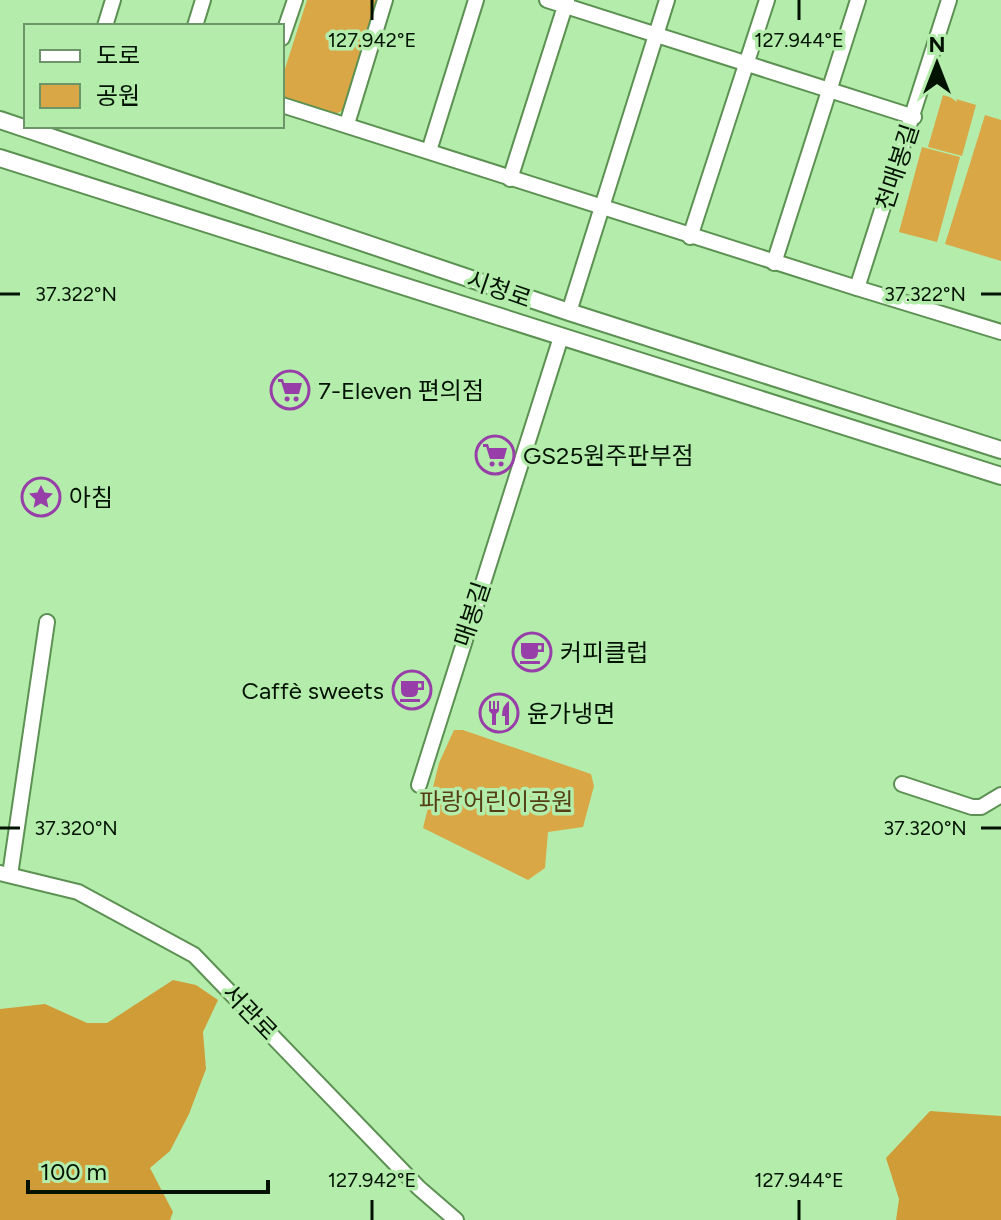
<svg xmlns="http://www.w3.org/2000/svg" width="1001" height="1220" viewBox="0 0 1001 1220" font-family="Figtree,'Noto Sans KR',sans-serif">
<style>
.green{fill:#d9a746}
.forest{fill:#cf9c38}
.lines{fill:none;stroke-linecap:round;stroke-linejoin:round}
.minor-casing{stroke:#5c9153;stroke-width:18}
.tertiary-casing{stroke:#5c9153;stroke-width:20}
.minor{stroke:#fff;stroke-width:14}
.tertiary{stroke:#fff;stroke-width:16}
.ticks{fill:none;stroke:#011300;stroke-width:3}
.labels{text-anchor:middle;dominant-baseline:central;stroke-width:7;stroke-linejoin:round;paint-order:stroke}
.street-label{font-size:24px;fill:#011300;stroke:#b4edab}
.poi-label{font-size:24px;fill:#011300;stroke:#b4edab;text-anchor:start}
.park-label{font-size:24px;fill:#533e15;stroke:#b4edab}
.ticks-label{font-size:20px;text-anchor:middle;fill:#011300;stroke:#b4edab;stroke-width:7;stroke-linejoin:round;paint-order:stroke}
</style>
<rect width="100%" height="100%" fill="#b4edab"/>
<g class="green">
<path d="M 307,0 L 378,0 L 343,110 L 336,114 L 282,97 L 282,78 Z"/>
<path d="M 943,95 L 976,105 L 962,156 L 928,147 Z"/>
<path d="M 985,115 L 1001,120 L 1001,261 L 945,244 Z"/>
<path d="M 922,147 L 960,157 L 937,242 L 899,232 Z"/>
<path d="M 454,730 L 463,730 L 591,774 L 594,786 L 583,827 L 548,832 L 545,868 L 528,880 L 423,828 L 439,763 Z"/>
</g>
<g class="forest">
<path d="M 173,980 L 196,985 L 218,1000 L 203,1032 L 206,1069 L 189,1114 L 170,1151 L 150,1168 L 173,1212 L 170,1220 L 0,1220 L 0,1009 L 45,1004 L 87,1023 L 107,1023 Z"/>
<path d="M 930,1111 L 1001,1116 L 1001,1220 L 896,1220 L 899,1199 L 886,1158 Z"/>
</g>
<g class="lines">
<defs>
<g id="minor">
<path d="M 547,0 L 914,117"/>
<path d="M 949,0 L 857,288 L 1001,332"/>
<path d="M 105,26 L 113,0"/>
<path d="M 195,26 L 203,0"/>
<path d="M 282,38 L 295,0"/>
<path d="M 282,105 L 857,288"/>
<path d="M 347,124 L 385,0"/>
<path d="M 429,151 L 476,0"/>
<path d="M 510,179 L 567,0"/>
<path d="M 690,237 L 767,0"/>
<path d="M 774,263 L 858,0"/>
<path d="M 569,312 L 667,0"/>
<path d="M 902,784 L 972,807 L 981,807 L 1001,795"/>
<path d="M 419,785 L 561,337"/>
<path d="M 0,873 L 78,892 L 194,955 L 419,1188 L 456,1220"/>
<path d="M 10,875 L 47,622"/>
</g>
<g id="tertiary">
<path d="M 0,120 L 569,312 L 1001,450"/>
<path d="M 0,158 L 1001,476"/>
</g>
</defs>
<use href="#minor" class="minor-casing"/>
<use href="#tertiary" class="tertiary-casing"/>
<use href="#minor" class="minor"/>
<use href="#tertiary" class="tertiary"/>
</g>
<path class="ticks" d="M 372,0 L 372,20M 799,0 L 799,20M 0,294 L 20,294M 981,294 L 1001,294M 0,828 L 20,828M 981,828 L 1001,828M 372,1200 L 372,1220M 799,1200 L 799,1220"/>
<defs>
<symbol id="supermarket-ring" viewBox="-11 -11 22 22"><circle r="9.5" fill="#b4edab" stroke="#983ea9" stroke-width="1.5"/><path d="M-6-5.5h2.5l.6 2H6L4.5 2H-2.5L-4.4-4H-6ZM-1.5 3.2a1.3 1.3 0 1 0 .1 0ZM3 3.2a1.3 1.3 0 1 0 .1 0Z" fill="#983ea9"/></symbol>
<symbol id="sight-ring" viewBox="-11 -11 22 22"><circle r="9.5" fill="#b4edab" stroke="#983ea9" stroke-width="1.5"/><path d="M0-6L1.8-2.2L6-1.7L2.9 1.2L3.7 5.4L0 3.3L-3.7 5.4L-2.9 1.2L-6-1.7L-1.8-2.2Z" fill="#983ea9"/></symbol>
<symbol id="cafe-ring" viewBox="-11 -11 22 22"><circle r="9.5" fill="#b4edab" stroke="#983ea9" stroke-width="1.5"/><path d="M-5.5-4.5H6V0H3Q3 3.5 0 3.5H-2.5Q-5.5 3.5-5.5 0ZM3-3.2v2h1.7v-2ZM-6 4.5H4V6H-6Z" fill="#983ea9"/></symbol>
<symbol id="restaurant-ring" viewBox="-11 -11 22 22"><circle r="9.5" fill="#b4edab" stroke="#983ea9" stroke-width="1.5"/><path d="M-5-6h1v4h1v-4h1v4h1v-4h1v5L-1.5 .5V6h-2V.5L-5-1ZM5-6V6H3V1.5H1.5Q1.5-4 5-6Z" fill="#983ea9"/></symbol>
</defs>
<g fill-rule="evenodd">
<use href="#supermarket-ring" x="268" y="368" width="44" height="44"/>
<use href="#supermarket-ring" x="473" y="433" width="44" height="44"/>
<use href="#sight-ring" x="19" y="475" width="44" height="44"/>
<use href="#cafe-ring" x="510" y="630" width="44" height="44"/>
<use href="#cafe-ring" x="390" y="668" width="44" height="44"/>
<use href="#restaurant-ring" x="477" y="691" width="44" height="44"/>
</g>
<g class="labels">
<g class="street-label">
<text transform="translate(897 167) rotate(-72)">천매봉길</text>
<text transform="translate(499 289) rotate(19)">시청로</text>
<text transform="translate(472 614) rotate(-72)">매봉길</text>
<text transform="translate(250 1012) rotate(46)">서관로</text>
</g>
<g class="poi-label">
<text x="318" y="390">7-Eleven 편의점</text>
<text x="523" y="455">GS25원주판부점</text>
<text x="69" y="497">아침</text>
<text x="560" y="652">커피클럽</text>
<text x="384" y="690" text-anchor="end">Caffè sweets</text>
<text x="527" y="713">윤가냉면</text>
</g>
<g class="park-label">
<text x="496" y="801">파랑어린이공원</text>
</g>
</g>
<g class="ticks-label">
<text x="372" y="47">127.942°E</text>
<text x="799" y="47">127.944°E</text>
<text x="76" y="301">37.322°N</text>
<text x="925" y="301">37.322°N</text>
<text x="76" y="835">37.320°N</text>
<text x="925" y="835">37.320°N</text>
<text x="372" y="1187">127.942°E</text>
<text x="799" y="1187">127.944°E</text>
</g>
<rect x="24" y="24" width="260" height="104" fill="#b4edab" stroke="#6c9667" stroke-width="2"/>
<rect x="40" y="50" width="40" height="12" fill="#ffffff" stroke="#6c9667" stroke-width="2"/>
<text x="96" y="64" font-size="24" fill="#011300">도로</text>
<rect x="40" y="84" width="40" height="24" fill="#d9a746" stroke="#6c9667" stroke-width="2"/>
<text x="96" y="104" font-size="24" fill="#011300">공원</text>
<g transform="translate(937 64)" stroke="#b4edab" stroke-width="6" paint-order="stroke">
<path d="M0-6L14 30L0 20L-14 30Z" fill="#011300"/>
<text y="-12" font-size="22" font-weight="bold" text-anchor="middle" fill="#011300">N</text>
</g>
<path d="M28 1180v12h240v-12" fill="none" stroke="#011300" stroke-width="4"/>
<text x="40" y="1180" font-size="24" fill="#011300" stroke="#b4edab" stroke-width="6" paint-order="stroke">100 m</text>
</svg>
